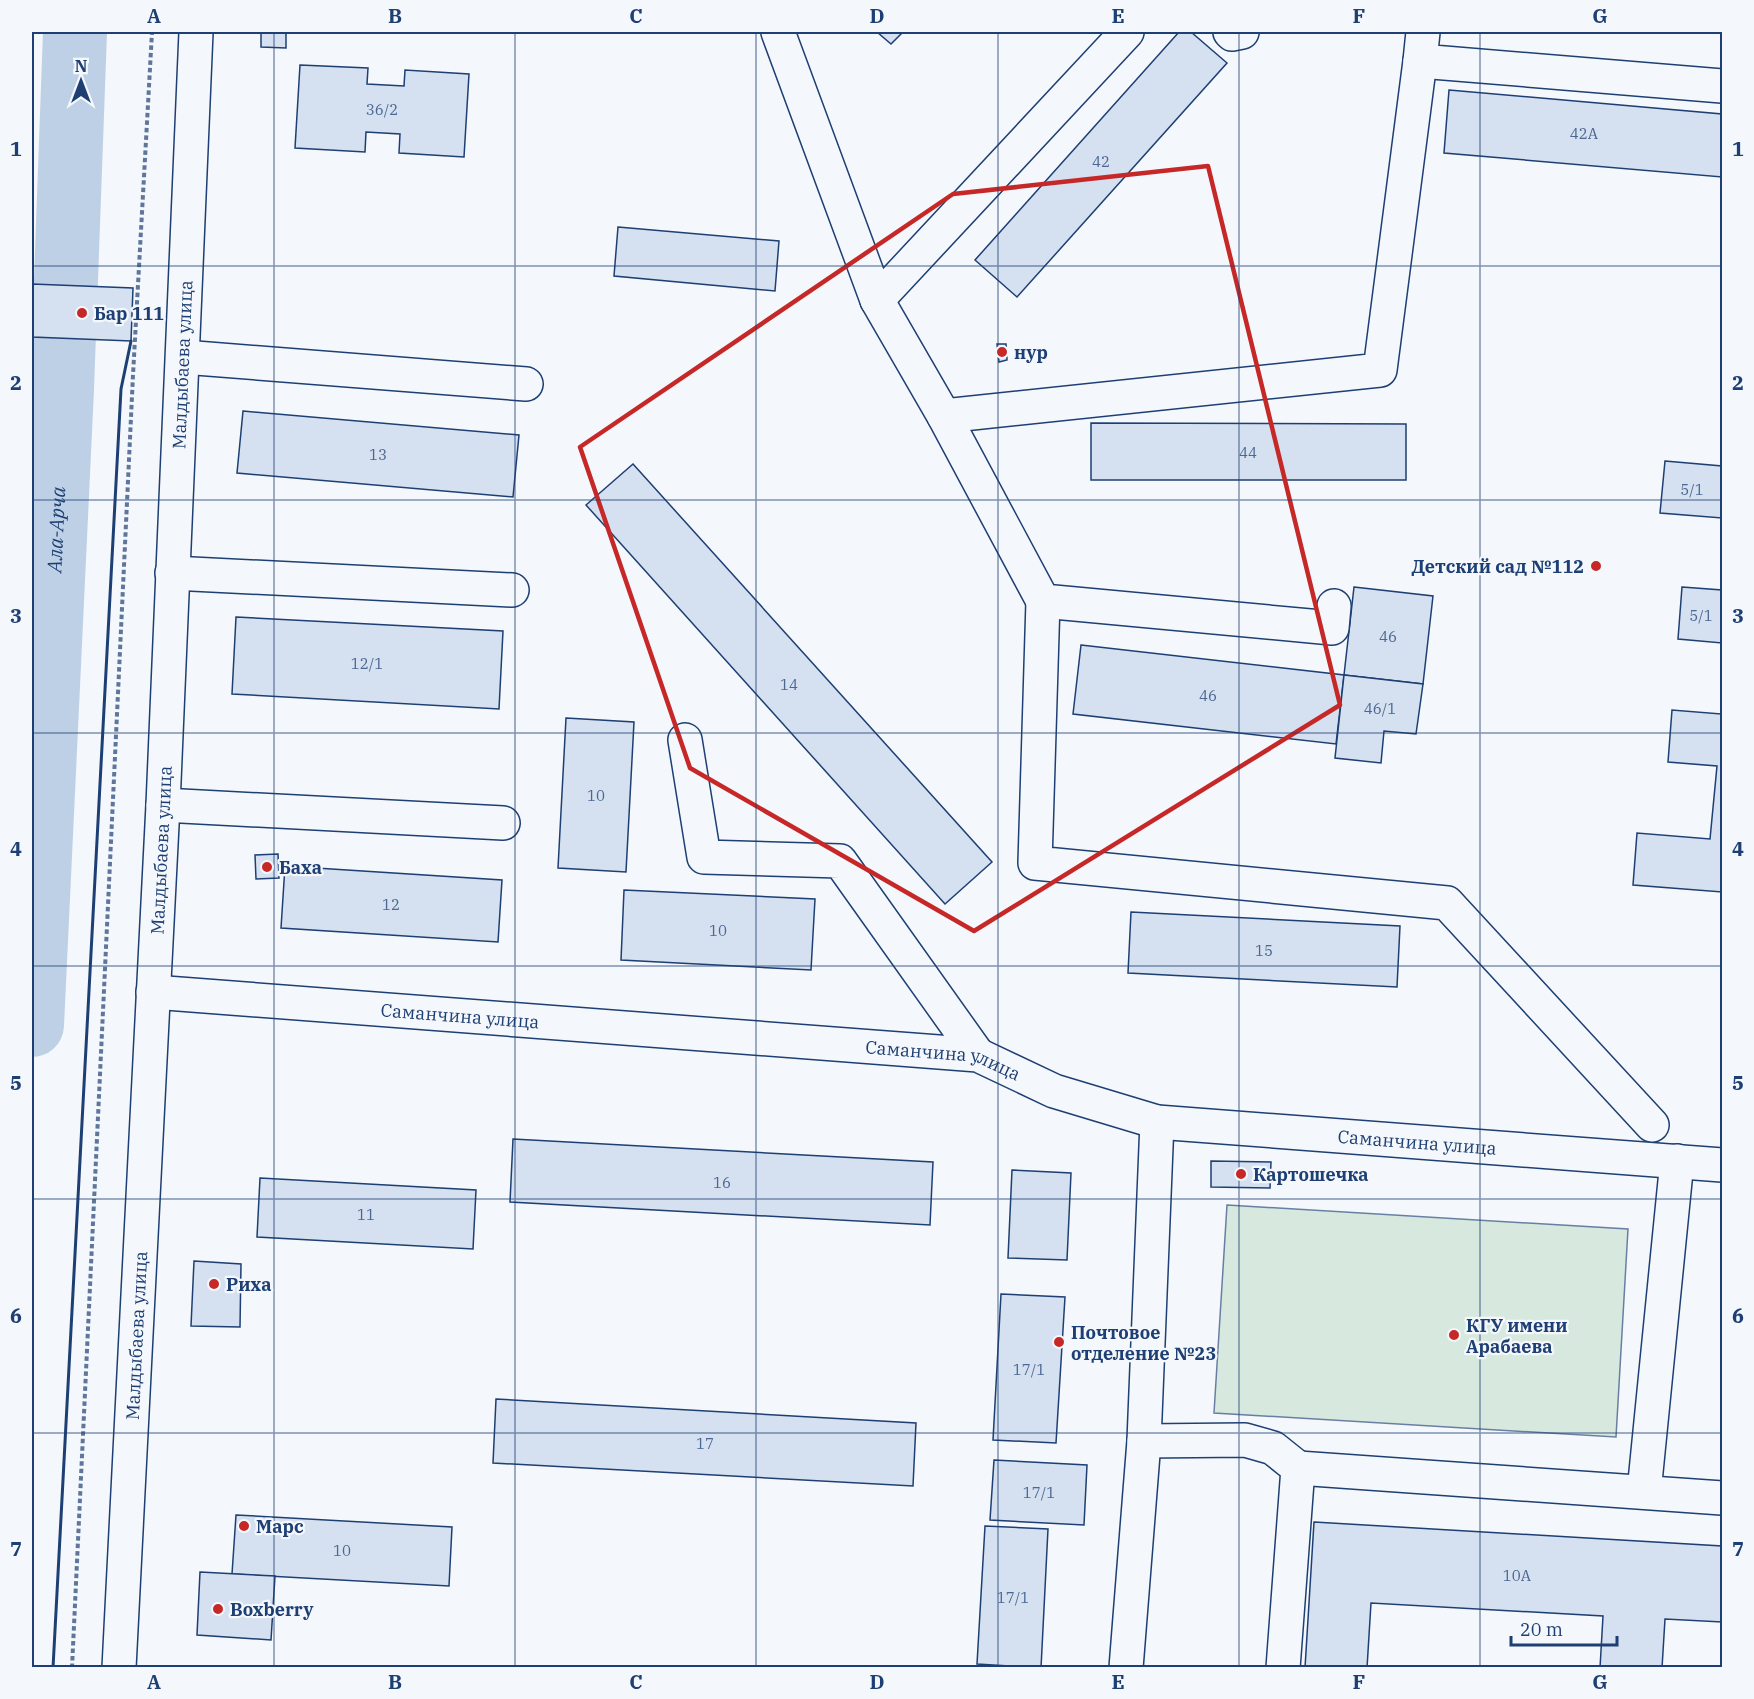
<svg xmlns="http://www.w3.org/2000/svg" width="1754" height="1699" viewBox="0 0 1754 1699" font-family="'IBM Plex Serif',serif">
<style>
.pitch{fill:#d7e8df;stroke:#687fa3;stroke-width:1.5}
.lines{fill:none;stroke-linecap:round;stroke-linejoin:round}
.river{stroke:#bed0e5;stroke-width:64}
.building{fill:#d5e0f0;stroke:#1d3f73;stroke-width:1.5}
.minor-casing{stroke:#1d3f73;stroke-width:36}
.path{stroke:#5e769c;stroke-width:4;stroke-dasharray:4.5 3;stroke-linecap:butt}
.minor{stroke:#f4f7fb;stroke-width:33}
.wall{stroke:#1d3f73;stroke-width:3}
.marked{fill:none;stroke:#c62828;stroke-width:4.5;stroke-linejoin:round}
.grid{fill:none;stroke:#1d3f73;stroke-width:1.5;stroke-opacity:0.55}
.poi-dot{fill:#c62828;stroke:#f4f7fb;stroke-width:2}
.labels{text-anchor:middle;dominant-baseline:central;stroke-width:4.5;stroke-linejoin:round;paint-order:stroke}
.number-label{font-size:15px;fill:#4b6792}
.poi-label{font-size:18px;font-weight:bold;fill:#1d3f73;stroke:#f4f7fb;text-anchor:start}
.street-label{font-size:18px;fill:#1d3f73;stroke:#f4f7fb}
.water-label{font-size:20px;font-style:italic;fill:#1d3f73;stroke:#f4f7fb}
.neatline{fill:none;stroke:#1d3f73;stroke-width:2}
.grid-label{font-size:20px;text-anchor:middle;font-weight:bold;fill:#1d3f73}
</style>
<rect width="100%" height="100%" fill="#f4f7fb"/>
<path class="pitch" d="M 1227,1205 L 1628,1229 L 1616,1437 L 1214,1413 Z"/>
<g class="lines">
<path class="river" id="s1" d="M 32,1025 L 62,389 L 75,32"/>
</g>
<g class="building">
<path d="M 261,32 L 286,32 L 286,48 L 261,47 Z"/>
<path d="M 877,32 L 903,32 L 891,44 Z"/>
<path d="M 1179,32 L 1191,32 L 1227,63 L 1017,297 L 975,260 Z"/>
<path d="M 300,65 L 368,68 L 367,84 L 404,86 L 405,70 L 469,74 L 464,157 L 399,153 L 400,134 L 366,132 L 365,152 L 295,148 Z"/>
<path d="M 1449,90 L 1722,114 L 1722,177 L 1444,153 Z"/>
<path d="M 618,227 L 779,241 L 775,291 L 614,276 Z"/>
<path d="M 32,284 L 133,288 L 131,341 L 32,337 Z"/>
<path d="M 997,344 L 1006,344 L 1007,360 L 999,362 Z"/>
<path d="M 243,411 L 519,435 L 513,497 L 237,473 Z"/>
<path d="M 1091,423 L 1406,424 L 1406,480 L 1091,480 Z"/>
<path d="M 1665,461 L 1722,466 L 1722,518 L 1660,513 Z"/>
<path d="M 633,464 L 992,862 L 945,904 L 586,505 Z"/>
<path d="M 1354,587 L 1433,596 L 1423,684 L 1344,675 Z"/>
<path d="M 1682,587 L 1722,590 L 1722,643 L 1678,639 Z"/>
<path d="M 236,617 L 503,631 L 499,709 L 232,694 Z"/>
<path d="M 1081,645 L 1344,675 L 1336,744 L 1073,714 Z"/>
<path d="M 1344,675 L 1423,684 L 1416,734 L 1384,731 L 1381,763 L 1335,758 Z"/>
<path d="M 1722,695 L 1722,892 L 1633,885 L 1637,833 L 1710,839 L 1717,766 L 1668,762 L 1672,710 L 1721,714 Z"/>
<path d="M 566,718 L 634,722 L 626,872 L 558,868 Z"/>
<path d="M 278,854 L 279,878 L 256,879 L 255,855 Z"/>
<path d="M 285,866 L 502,880 L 498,942 L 281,928 Z"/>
<path d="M 624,890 L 815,899 L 811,970 L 621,960 Z"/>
<path d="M 1131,912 L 1400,926 L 1397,987 L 1128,973 Z"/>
<path d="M 513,1139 L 933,1162 L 930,1225 L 510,1202 Z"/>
<path d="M 1211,1161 L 1271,1162 L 1270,1188 L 1211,1187 Z"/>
<path d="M 1012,1170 L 1071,1173 L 1067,1260 L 1008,1258 Z"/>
<path d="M 260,1178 L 476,1190 L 473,1249 L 257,1237 Z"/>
<path d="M 194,1261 L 241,1264 L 240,1327 L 191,1326 Z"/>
<path d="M 1001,1294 L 1065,1297 L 1056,1443 L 993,1440 Z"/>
<path d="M 496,1399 L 916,1423 L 913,1486 L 493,1463 Z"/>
<path d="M 994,1460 L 1087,1465 L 1084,1525 L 990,1520 Z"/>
<path d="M 236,1515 L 452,1527 L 449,1586 L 232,1574 Z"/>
<path d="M 1314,1522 L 1722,1546 L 1722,1622 L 1665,1619 L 1662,1668 L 1600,1668 L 1603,1616 L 1371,1603 L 1367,1668 L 1305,1668 Z"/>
<path d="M 985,1526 L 1048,1529 L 1041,1668 L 977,1664 Z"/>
<path d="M 200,1572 L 275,1576 L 271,1640 L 197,1635 Z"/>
</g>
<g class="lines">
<defs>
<g id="minor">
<path d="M 778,32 L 877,300 L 944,416 L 1043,601 L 1332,628 L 1334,606"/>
<path d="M 1230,32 L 1232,34 L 1242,32"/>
<path d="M 1423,32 L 1420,61 L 1722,86"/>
<path d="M 877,300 L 1127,32"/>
<path d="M 183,357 L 526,384"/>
<path d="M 944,416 L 1380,370 L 1420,61"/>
<path d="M 172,573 L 512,590"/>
<path d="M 1043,601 L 1035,863 L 1447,903 L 1652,1125"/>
<path d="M 685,740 L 704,857 L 840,861 L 978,1055"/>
<path d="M 163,805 L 503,823"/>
<path id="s2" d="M 153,992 L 978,1055 L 1054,1091 L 1157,1122 L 1722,1165"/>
<path d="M 1144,1441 L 1245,1440 L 1273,1448 L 1298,1468 L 1283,1668"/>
<path d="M 1298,1468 L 1722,1498"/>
<path d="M 1644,1492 L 1677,1161"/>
<path id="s3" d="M 119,1668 L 163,805 L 196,32"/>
<path d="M 1126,1668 L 1144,1441 L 1157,1122"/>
</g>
</defs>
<use href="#minor" class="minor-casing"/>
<path class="path" d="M 72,1668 L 133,375 L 152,32"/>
<use href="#minor" class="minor"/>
<path class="wall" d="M 53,1668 L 121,389 L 131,341"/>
</g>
<path class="marked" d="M 1208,166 L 1340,705 L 974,931 L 690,768 L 580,447 L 953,194 Z"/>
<path class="grid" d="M 274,32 L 274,1668M 515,32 L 515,1668M 756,32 L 756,1668M 998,32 L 998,1668M 1239,32 L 1239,1668M 1480,32 L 1480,1668M 32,266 L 1722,266M 32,500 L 1722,500M 32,733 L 1722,733M 32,966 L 1722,966M 32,1199 L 1722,1199M 32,1433 L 1722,1433"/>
<g class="poi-dot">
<circle cx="82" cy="313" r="6"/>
<circle cx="1002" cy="352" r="6"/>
<circle cx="1596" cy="566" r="6"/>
<circle cx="267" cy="867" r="6"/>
<circle cx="1241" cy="1174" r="6"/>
<circle cx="214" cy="1284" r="6"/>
<circle cx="1454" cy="1335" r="6"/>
<circle cx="1059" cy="1342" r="6"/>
<circle cx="244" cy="1526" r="6"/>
<circle cx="218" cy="1609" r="6"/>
</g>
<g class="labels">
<g class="number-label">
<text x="382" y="109">36/2</text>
<text x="1584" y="133">42А</text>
<text x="1101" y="161">42</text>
<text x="1248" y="452">44</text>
<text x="378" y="454">13</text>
<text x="1692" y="489">5/1</text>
<text x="1701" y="615">5/1</text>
<text x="1388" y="636">46</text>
<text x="367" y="663">12/1</text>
<text x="789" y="684">14</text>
<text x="1208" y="695">46</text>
<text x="1380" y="708">46/1</text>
<text x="596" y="795">10</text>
<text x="391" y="904">12</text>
<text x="718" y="930">10</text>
<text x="1264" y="950">15</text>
<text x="722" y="1182">16</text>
<text x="366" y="1214">11</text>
<text x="1029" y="1369">17/1</text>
<text x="705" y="1443">17</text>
<text x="1039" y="1492">17/1</text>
<text x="342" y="1550">10</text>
<text x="1517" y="1575">10А</text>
<text x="1013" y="1597">17/1</text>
</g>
<g class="poi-label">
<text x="94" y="313">Бар 111</text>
<text x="1014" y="352">нур</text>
<text x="1584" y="566" text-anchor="end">Детский сад №112</text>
<text x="279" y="867">Баха</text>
<text x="1253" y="1174">Картошечка</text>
<text x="226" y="1284">Риха</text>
<text x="1466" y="1325">КГУ имени<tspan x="1466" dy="21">Арабаева</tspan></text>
<text x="1071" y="1332">Почтовое<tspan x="1071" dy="21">отделение №23</tspan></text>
<text x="256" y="1526">Марс</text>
<text x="230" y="1609">Boxberry</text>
</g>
<g class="street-label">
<text stroke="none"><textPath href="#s3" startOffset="1305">Малдыбаева улица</textPath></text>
<text stroke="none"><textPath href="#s3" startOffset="819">Малдыбаева улица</textPath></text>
<text stroke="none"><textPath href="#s2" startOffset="308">Саманчина улица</textPath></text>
<text stroke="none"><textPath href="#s2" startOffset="794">Саманчина улица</textPath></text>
<text stroke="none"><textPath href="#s2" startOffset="1280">Саманчина улица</textPath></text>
<text stroke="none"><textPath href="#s3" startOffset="333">Малдыбаева улица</textPath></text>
</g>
<g class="water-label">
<text stroke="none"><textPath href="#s1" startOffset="496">Ала-Арча</textPath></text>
</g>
</g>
<rect width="1754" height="1699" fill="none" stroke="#f4f7fb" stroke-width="66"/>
<g transform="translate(81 81)" stroke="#f4f7fb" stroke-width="4.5" paint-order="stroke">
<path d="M0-4.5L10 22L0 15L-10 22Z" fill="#1d3f73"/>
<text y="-9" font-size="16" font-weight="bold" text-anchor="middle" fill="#1d3f73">N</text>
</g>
<path d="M1511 1636v9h106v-9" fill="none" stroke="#1d3f73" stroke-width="3"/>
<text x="1520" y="1636" font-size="18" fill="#1d3f73" stroke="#f4f7fb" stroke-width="4.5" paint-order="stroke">20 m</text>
<rect x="33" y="33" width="1688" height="1633" class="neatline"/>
<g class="grid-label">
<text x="154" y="23">A</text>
<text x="395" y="23">B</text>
<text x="636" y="23">C</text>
<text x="877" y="23">D</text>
<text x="1118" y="23">E</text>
<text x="1359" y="23">F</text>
<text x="1600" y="23">G</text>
<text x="16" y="156">1</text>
<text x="1738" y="156">1</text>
<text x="16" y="390">2</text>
<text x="1738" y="390">2</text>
<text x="16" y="623">3</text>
<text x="1738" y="623">3</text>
<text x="16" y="856">4</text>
<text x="1738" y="856">4</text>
<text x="16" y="1090">5</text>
<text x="1738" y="1090">5</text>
<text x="16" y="1323">6</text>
<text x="1738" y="1323">6</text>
<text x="16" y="1556">7</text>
<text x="1738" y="1556">7</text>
<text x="154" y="1689">A</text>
<text x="395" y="1689">B</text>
<text x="636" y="1689">C</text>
<text x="877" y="1689">D</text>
<text x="1118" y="1689">E</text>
<text x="1359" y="1689">F</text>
<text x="1600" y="1689">G</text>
</g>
</svg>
